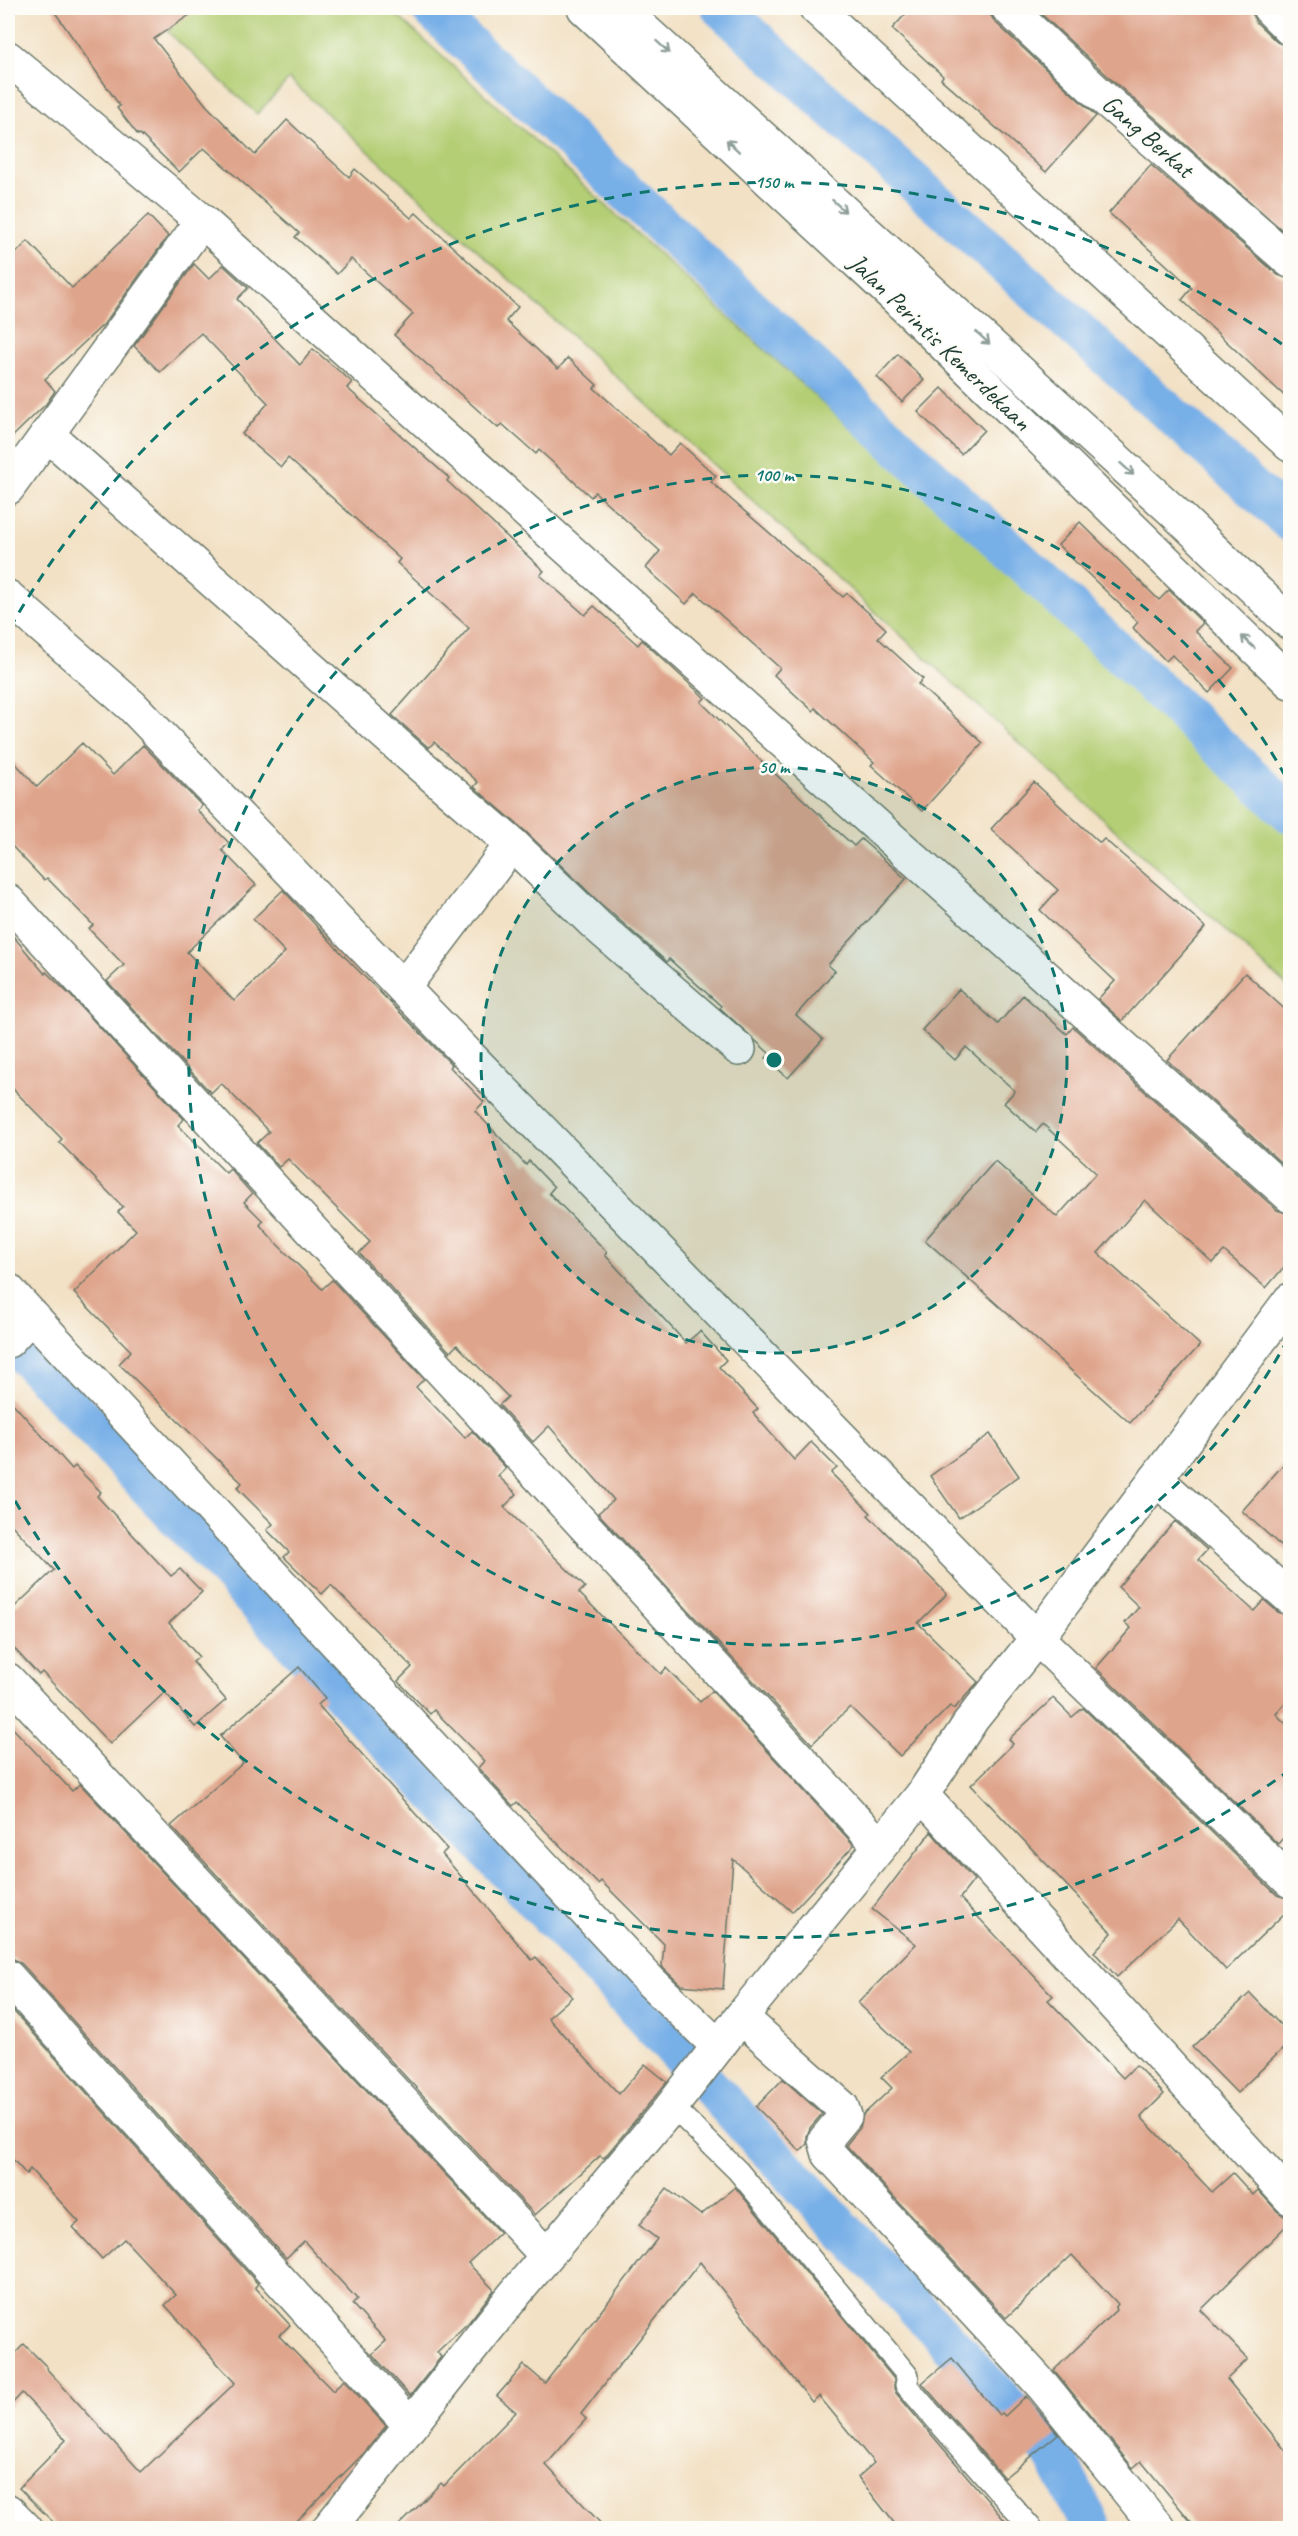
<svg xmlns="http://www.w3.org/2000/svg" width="1298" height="2536" viewBox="0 0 1298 2536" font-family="Caveat,sans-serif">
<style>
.green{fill:#b4ce74;stroke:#6a8654;stroke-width:1.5}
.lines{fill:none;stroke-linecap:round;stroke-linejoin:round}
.canal{stroke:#77afe7;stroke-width:40}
.building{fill:#dfa58c}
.service-casing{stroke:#697667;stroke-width:24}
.minor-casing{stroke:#697667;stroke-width:36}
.tertiary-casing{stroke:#697667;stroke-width:36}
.trunk-casing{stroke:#697667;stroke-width:36}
.service{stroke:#fff;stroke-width:21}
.minor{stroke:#fff;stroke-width:33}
.tertiary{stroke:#fff;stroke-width:33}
.trunk{stroke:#fff;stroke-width:33}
.oneway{stroke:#8f9e9a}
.ring{fill:none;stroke:#0f766e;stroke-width:3;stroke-dasharray:10 8}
.labels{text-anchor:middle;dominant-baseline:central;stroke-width:5;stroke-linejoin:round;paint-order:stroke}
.street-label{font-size:26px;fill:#1f3d34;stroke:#fdfcf7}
.centre{fill:#0f766e;stroke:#fdfcf7;stroke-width:3}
.ring-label{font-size:18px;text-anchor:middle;font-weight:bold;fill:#0f766e;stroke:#fdfcf7;stroke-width:5;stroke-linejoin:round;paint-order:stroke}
</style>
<rect width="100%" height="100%" fill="#fdfcf7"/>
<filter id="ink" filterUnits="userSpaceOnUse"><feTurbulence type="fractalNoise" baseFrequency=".0167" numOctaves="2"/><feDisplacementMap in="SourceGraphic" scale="12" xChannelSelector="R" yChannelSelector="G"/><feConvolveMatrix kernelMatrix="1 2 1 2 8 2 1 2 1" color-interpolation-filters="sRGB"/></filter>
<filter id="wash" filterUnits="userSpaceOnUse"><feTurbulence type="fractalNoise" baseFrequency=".008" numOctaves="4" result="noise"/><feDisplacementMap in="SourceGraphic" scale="24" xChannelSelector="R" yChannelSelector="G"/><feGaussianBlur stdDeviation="1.35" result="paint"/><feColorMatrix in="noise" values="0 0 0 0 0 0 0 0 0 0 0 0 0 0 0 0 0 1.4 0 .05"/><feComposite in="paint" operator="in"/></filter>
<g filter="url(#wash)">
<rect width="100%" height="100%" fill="#f2e1c5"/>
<path class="green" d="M 187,8 L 389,8 L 1290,828 L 1290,989 L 289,79 L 257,114 L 168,32 Z"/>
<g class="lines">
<g class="canal">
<path d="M 430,8 L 1290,813"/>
<path d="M 721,8 L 1290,522"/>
<path d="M 8,1337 L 1054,2455 L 1092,2528"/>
</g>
</g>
<g id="blocks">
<g class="building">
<path d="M 52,8 L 200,8 L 154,39 L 206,105 L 255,155 L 287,120 L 349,177 L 355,169 L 411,218 L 416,213 L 518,307 L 506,321 L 558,369 L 568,358 L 597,385 L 594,388 L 669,455 L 680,443 L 716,476 L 711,482 L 843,597 L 847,593 L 886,629 L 878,638 L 923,679 L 918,684 L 983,743 L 922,811 L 871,765 L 874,762 L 815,708 L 813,711 L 774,675 L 780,668 L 696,593 L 686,604 L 646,568 L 660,551 L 595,492 L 591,497 L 539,450 L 536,454 L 502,424 L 498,428 L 394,335 L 413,314 L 351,259 L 337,274 L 295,237 L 299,233 L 204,148 L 179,172 L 140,134 L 138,135 L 117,108 L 120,106 Z"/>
<path d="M 911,8 L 990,8 L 990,14 L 995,22 L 1096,116 L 1046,172 L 941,79 L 943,76 L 892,29 Z"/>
<path d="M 1035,8 L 1251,8 L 1255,21 L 1277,42 L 1290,47 L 1290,237 L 1111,79 Z"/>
<path d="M 1151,165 L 1278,275 L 1290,279 L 1290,401 L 1182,300 L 1192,288 L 1109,213 Z"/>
<path d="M 148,215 L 168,236 L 104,324 L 45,379 L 55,391 L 46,404 L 8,441 L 8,261 L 28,241 L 72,288 Z"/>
<path d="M 194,264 L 209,279 L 223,265 L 248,288 L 237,299 L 300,365 L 313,349 L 352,382 L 347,388 L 449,478 L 447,481 L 544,571 L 540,575 L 585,615 L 594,606 L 638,645 L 642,640 L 705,698 L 701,702 L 759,759 L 854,846 L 861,839 L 906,879 L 828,965 L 835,971 L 796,1015 L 823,1039 L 788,1078 L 766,1058 L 770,1054 L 720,1008 L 721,1006 L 669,959 L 667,962 L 601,904 L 524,830 L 474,787 L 478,782 L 434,742 L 429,748 L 392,715 L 469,628 L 397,563 L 400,559 L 288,458 L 281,467 L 242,434 L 268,403 L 201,333 L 160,372 L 134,346 Z"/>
<path d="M 898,354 L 924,380 L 902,402 L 877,377 Z"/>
<path d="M 942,388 L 984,430 L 961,454 L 918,412 Z"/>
<path d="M 1080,522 L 1159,600 L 1169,590 L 1203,623 L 1195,631 L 1233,668 L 1209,693 L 1172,655 L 1166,661 L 1133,628 L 1138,622 L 1058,545 Z"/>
<path d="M 82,743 L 113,775 L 143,745 L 202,806 L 197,810 L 229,843 L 222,850 L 256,885 L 187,952 L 234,1001 L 285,952 L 253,919 L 283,890 L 346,958 L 452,1065 L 450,1067 L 484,1102 L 475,1111 L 526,1165 L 529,1161 L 554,1187 L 549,1193 L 607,1252 L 605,1255 L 686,1343 L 700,1331 L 726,1360 L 719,1367 L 758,1409 L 753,1413 L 794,1460 L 811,1442 L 837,1468 L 831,1473 L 871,1513 L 868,1515 L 947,1594 L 918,1623 L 978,1682 L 954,1709 L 950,1706 L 900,1756 L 850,1707 L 812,1744 L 598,1513 L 614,1500 L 549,1426 L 533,1442 L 499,1405 L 508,1397 L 457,1345 L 450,1352 L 359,1253 L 370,1242 L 288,1159 L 279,1167 L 257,1143 L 269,1132 L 221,1083 L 211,1093 L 107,981 L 124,965 L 89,929 L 93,925 L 47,878 L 44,880 L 8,842 L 8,755 L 37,787 Z"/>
<path d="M 1034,782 L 1100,843 L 1104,839 L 1206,927 L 1122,1021 L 1098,999 L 1115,981 L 1040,910 L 1058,890 L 991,829 Z"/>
<path d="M 8,930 L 45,974 L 46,972 L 71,996 L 184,1119 L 178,1125 L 226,1173 L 230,1169 L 252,1194 L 244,1202 L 263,1221 L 260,1225 L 276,1243 L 322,1289 L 332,1280 L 424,1379 L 416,1387 L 465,1438 L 472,1431 L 506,1468 L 498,1476 L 517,1494 L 504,1507 L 585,1587 L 579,1593 L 661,1674 L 666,1668 L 700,1702 L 712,1691 L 854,1845 L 792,1912 L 733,1859 L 723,1989 L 681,1985 L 664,1969 L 662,1966 L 664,1944 L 601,1881 L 598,1884 L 517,1802 L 513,1806 L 478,1768 L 484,1761 L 434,1710 L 430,1714 L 398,1681 L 412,1667 L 331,1585 L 322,1594 L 284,1557 L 289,1552 L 267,1530 L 273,1524 L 237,1488 L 242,1483 L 119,1364 L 131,1351 L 74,1293 L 136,1230 L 118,1212 L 123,1207 L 59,1142 L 62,1139 L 8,1084 Z"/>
<path d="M 1245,973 L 1290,1014 L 1290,1171 L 1167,1060 Z"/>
<path d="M 959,989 L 998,1024 L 1023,995 L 1067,1034 L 1073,1027 L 1277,1210 L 1290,1214 L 1290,1260 L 1266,1288 L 1224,1251 L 1213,1263 L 1145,1200 L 1098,1253 L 1200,1345 L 1130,1423 L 925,1240 L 995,1161 L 1057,1217 L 1096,1173 L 1043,1124 L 1036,1132 L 1004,1103 L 1015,1091 L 966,1047 L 955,1060 L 922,1030 Z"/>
<path d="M 8,1398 L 72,1469 L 75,1466 L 101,1492 L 97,1496 L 171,1576 L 180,1569 L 202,1592 L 169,1623 L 199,1657 L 193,1662 L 226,1700 L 195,1727 L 165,1692 L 110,1744 L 42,1672 L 39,1675 L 8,1642 L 8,1613 L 54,1570 L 8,1521 Z"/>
<path d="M 990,1434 L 1019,1476 L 959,1518 L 930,1476 Z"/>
<path d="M 1290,1457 L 1290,1554 L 1242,1511 Z"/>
<path d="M 1175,1521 L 1207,1550 L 1198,1560 L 1254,1611 L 1264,1600 L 1278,1612 L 1290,1616 L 1290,1698 L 1276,1714 L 1290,1728 L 1290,1830 L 1278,1844 L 1096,1668 L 1131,1628 L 1125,1623 L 1139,1607 L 1118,1587 Z"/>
<path d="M 299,1667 L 325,1698 L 318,1705 L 447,1849 L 442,1854 L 532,1960 L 536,1957 L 572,1997 L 548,2018 L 619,2094 L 645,2064 L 667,2082 L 604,2158 L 600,2156 L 535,2215 L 171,1826 L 243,1763 L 220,1736 Z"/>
<path d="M 1053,1698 L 1072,1717 L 1083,1708 L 1277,1895 L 1290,1899 L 1290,1908 L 1226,1970 L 1178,1919 L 1117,1977 L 1094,1952 L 1112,1933 L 971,1785 L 1013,1744 L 1009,1739 Z"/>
<path d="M 8,1723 L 72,1791 L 80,1784 L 500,2233 L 468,2263 L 494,2290 L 469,2322 L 437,2352 L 441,2357 L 410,2396 L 372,2354 L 386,2341 L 352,2304 L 357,2299 L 304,2241 L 286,2258 L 22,1964 L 14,1959 L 8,1959 Z"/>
<path d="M 931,1832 L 974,1880 L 960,1898 L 1053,1996 L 1048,2000 L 1123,2078 L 1136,2065 L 1164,2094 L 1141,2117 L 1212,2192 L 1233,2173 L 1253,2195 L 1258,2190 L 1277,2211 L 1284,2216 L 1290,2216 L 1290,2222 L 1201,2310 L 1248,2359 L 1227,2379 L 1290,2456 L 1290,2529 L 1197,2529 L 1141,2461 L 1133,2468 L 1054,2370 L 1116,2310 L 1115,2308 L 1118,2304 L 1072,2255 L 1006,2318 L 846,2145 L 860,2128 L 863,2115 L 892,2088 L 881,2077 L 909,2052 L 858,2003 L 916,1944 L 872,1909 Z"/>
<path d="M 1250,1993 L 1290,2035 L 1290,2042 L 1237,2093 L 1192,2047 Z"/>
<path d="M 8,2005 L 258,2284 L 255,2287 L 290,2325 L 279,2336 L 333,2391 L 344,2380 L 386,2426 L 365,2452 L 289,2529 L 60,2529 L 19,2488 L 66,2440 L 22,2393 L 8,2408 L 8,2361 L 24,2344 L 47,2367 L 46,2368 L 141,2472 L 235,2383 L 165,2305 L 176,2295 L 124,2239 L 102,2259 L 73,2227 L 79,2222 L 30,2169 L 26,2174 L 8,2154 Z"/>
<path d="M 783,2079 L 822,2114 L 810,2128 L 807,2136 L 807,2144 L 800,2151 L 756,2107 Z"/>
<path d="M 735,2187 L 894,2379 L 894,2388 L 896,2393 L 1012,2529 L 899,2529 L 858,2477 L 874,2463 L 819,2396 L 812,2402 L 700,2262 L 581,2414 L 586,2419 L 546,2465 L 606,2529 L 396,2529 L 441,2483 L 444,2486 L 516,2412 L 497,2396 L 524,2365 L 545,2383 L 657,2239 L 639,2225 L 667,2189 L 701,2215 Z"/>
<path d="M 952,2358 L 999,2415 L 1002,2413 L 1005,2416 L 1026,2396 L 1058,2434 L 1004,2478 L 922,2383 Z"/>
</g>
</g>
</g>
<g filter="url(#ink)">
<use href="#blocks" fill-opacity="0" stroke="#697667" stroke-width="1.5"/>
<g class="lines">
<defs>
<path id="service" d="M 672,2106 L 738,2171 L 908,2376 L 906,2385 L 1031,2528"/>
<g id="minor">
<path d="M 816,8 L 1290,445"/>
<path d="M 1008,8 L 1098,93 L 1290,261"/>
<path d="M 1269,8 L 1290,29"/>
<path d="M 8,58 L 202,221 L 1290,1196"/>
<path d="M 47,434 L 420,765 L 512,844 L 403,988"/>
<path d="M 8,488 L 202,221"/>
<path d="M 8,597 L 132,706 L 403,988 L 1037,1638 L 1290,1881"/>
<path d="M 512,844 L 596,925 L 739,1049"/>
<path d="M 8,901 L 880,1846"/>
<path d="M 8,1290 L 651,1982 L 718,2046"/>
<path d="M 8,1341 L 31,1316"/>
<path d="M 1156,1479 L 1290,1598"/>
<path d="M 8,1680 L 546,2255"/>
<path d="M 922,1795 L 1290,2198"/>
<path d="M 8,1977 L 410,2425"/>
<path d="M 741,2017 L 842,2107 L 845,2116 L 825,2140 L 829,2154 L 1043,2386 L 1158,2528"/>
<path d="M 8,2511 L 25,2528"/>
</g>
<path id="tertiary" d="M 329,2528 L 514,2295 L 672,2106 L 741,2017 L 922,1795 L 973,1718 L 1037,1638 L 1290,1300"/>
<g id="trunk">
<path d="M 584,8 L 898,300 L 1290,682"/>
<path d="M 620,8 L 1173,511 L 1290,623"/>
</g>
</defs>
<use href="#service" class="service-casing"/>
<use href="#minor" class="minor-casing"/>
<use href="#tertiary" class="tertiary-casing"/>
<use href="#trunk" class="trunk-casing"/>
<use href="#service" class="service"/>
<use href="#minor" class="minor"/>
<use href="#tertiary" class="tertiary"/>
<use href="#trunk" class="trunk"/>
</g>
<defs><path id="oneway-shaft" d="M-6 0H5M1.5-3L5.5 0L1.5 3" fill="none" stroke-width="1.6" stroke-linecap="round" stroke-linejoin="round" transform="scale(1.5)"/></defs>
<g class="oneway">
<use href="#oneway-shaft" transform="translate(663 47) rotate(42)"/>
<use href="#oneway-shaft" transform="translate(733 146) rotate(-137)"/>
<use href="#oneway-shaft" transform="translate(839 206) rotate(42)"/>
<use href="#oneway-shaft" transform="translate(983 338) rotate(42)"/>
<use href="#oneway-shaft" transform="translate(1127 469) rotate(42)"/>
<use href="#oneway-shaft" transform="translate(1248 642) rotate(-137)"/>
</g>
</g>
<circle cx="774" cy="1060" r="293" fill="#0f766e" fill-opacity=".12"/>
<g class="ring">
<circle cx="774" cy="1060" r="293"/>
<path d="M1288 1339A585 585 0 1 1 1288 781"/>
<path d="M1290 1770A878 878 0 0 1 10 1492M10 628A878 878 0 0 1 1290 350"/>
</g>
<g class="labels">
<g class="street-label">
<text transform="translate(1148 136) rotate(41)">Gang Berkat</text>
<text transform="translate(940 342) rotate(44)">Jalan Perintis Kemerdekaan</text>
</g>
</g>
<circle cx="774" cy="1060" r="9" class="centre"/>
<g class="ring-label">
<text x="774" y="188">150 m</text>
<text x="774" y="481">100 m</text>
<text x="774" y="773">50 m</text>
</g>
<rect width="1298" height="2536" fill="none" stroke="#fdfcf7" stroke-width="30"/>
</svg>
